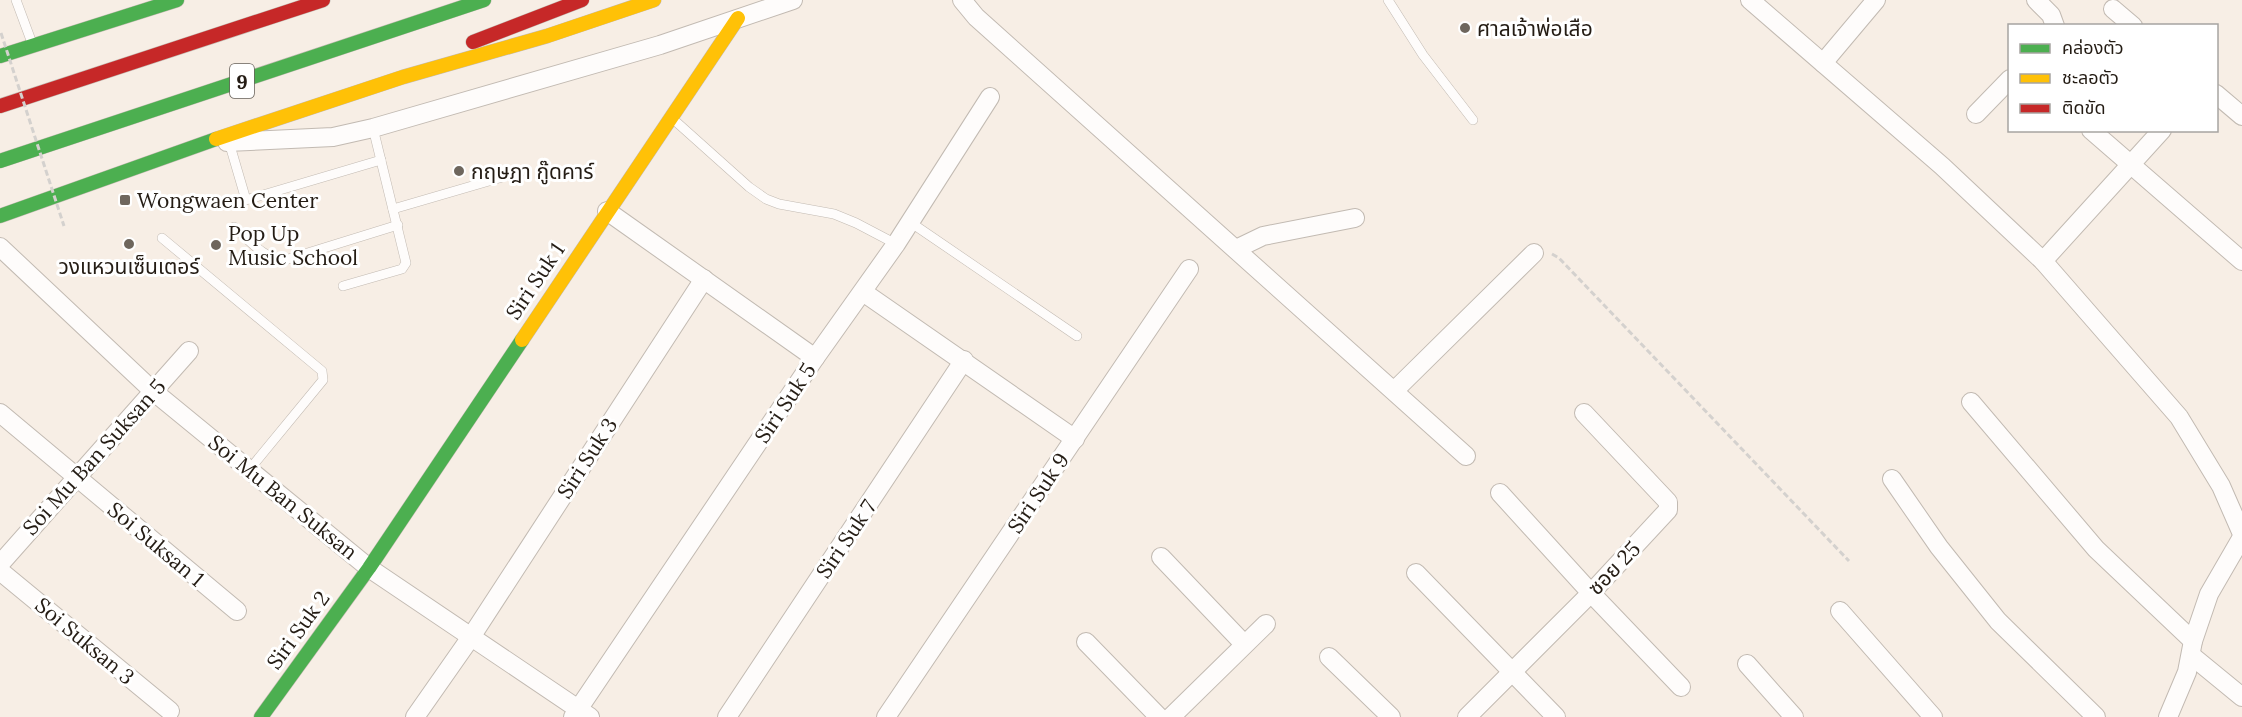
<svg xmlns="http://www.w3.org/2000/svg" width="2242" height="717" viewBox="0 0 2242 717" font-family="Lora,'Noto Sans Thai',serif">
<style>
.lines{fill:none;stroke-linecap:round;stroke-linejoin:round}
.lane-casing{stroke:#c2bab2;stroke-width:10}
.street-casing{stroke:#c2bab2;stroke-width:20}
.fast-casing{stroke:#c2bab2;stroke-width:15}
.slow-casing{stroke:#c2bab2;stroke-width:15}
.jam-casing{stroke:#c2bab2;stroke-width:15}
.path{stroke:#d4d1ce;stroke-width:3;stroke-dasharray:6 3;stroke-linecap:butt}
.lane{stroke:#fefcfb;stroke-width:9}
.street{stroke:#fefcfb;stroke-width:18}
.fast{stroke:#4caf50;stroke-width:14}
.slow{stroke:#ffc107;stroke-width:14}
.jam{stroke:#c62828;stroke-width:14}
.path-bridge{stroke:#d4d1ce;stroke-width:3;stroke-dasharray:6 3;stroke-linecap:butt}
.poi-dot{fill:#6e665d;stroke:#fff;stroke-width:2}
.labels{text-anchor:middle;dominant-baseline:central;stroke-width:6;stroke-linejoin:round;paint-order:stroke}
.shield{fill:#fff;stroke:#66605a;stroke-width:1.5}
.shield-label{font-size:20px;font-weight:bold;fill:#241c14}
.poi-label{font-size:21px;fill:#241c14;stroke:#fff;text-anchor:start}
.street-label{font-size:21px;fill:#241c14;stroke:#fff}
</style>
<rect width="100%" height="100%" fill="#f7eee5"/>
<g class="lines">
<defs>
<g id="lane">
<path d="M 16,0 L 32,43"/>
<path d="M 1388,0 L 1423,55 L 1473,120"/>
<path d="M 673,119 L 749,187 L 766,199 L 779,204 L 834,214 L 856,223 L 896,244"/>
<path d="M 229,142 L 246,200 L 381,160"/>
<path d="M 393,209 L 520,172"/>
<path d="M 910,222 L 1077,336"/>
<path d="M 234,227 C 249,240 265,260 285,260 L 398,225"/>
<path d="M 162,238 L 322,371 L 323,380 L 249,470"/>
<path d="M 343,286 L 402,269 L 406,263 L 373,128"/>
</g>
<g id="street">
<path d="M 962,0 L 976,17 L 1466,456"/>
<path d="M 1750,0 L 1942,166 L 2043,261 L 2179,417 L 2221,486 L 2242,534"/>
<path d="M 2036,0 L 2051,15 L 2055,26"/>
<path d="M 2113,9 L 2133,26"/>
<path d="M 1823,63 L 1876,0"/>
<path d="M 2216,94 L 2242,116"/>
<path d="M 1976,114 L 2010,79"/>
<path d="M 2091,130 L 2242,261"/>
<path d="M 227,142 L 333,137 L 373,128 L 660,45 L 793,0"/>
<path d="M 607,211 L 815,358"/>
<path d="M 0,247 L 153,391 L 369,568 L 590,717"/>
<path d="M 1236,249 L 1263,236 L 1355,218"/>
<path d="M 2043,261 L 2162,130"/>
<path d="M 863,292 L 1075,439"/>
<path d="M 1395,390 L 1534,253"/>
<path d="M 1971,402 L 2096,549 L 2193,641"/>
<path d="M 0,413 L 237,611"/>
<path d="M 1892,479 L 1939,547 L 1998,621 L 2096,717"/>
<path d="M 1500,493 L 1591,593 L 1681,687"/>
<path d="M 1161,557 L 1244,644"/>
<path d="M 0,564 L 189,351"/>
<path d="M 0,571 L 170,711"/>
<path d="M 1416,573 L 1556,717"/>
<path d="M 1840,611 L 1933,717"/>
<path d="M 1086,642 L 1159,717"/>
<path d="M 2192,656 L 2242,697"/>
<path d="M 1329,657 L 1391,717"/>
<path d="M 1747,664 L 1794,717"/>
<path d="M 415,717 L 471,637 L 704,279"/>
<path d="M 573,717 L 815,358 L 896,244 L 990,97"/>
<path d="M 727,717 L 964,360"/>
<path d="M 886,717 L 1189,269"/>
<path d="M 1171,717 L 1266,624"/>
<path d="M 1467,717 L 1591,593 L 1668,510 L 1668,502 L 1584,413"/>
<path d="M 2168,717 L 2187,672 L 2193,641 L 2209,594 L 2242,537"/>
</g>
<g id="fast">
<path d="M 0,56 L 177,0"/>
<path d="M 0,161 L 484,0"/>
<path d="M 0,216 L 216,139"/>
<path d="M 261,717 L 369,568 L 522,340"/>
</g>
<g id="slow">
<path d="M 216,139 L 403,77 L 547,36 L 654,0"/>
<path d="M 522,340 L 738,18"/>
</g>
<g id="jam">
<path d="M 473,42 L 582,0"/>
<path d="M 0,106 L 323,0"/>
</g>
</defs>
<use href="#lane" class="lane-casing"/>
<use href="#street" class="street-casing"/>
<use href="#fast" class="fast-casing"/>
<use href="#slow" class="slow-casing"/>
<use href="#jam" class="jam-casing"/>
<path class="path" d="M 1552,254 L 1559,258 L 1849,561"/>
<use href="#lane" class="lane"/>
<use href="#street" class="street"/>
<use href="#fast" class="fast"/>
<use href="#slow" class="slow"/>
<use href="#jam" class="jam"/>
<path class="path-bridge" d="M 1,33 L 64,226"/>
</g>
<g class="poi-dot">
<circle cx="1465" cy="28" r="6"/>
<circle cx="459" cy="171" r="6"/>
<rect x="119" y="194" width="12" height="12" rx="3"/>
<circle cx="129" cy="244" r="6"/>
<circle cx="216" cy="245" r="6"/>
</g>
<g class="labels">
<rect class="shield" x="230" y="64" width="24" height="34" rx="4.5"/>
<g class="shield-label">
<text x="242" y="81">9</text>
</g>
<g class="poi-label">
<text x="1477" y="28">ศาลเจ้าพ่อเสือ</text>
<text x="471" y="171">กฤษฎา กู๊ดคาร์</text>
<text x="137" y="200">Wongwaen Center</text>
<text x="228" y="233">Pop Up<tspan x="228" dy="24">Music School</tspan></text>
<text x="129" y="266" text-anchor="middle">วงแหวนเซ็นเตอร์</text>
</g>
<g class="street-label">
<text transform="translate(535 281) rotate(-56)">Siri Suk 1</text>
<text transform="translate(785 403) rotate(-56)">Siri Suk 5</text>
<text transform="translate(94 457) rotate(-48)">Soi Mu Ban Suksan 5</text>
<text transform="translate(587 458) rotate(-57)">Siri Suk 3</text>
<text transform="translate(1038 493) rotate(-56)">Siri Suk 9</text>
<text transform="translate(283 497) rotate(39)">Soi Mu Ban Suksan</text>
<text transform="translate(846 539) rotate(-56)">Siri Suk 7</text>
<text transform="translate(156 544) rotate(40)">Soi Suksan 1</text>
<text transform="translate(1614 568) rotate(-46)">ซอย 25</text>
<text transform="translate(298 630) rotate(-54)">Siri Suk 2</text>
<text transform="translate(85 641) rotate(40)">Soi Suksan 3</text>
</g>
</g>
<rect x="2008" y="24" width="210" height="108" fill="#ffffff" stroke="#a7a4a1" stroke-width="1.5"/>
<rect x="2020" y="44" width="30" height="9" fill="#4caf50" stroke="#a7a4a1" stroke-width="1.5"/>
<text x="2062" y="54" font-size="18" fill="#241c14">คล่องตัว</text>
<rect x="2020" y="74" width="30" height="9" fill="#ffc107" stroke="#a7a4a1" stroke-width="1.5"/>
<text x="2062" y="84" font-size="18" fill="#241c14">ชะลอตัว</text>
<rect x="2020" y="104" width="30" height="9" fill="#c62828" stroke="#a7a4a1" stroke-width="1.5"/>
<text x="2062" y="114" font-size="18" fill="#241c14">ติดขัด</text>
</svg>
